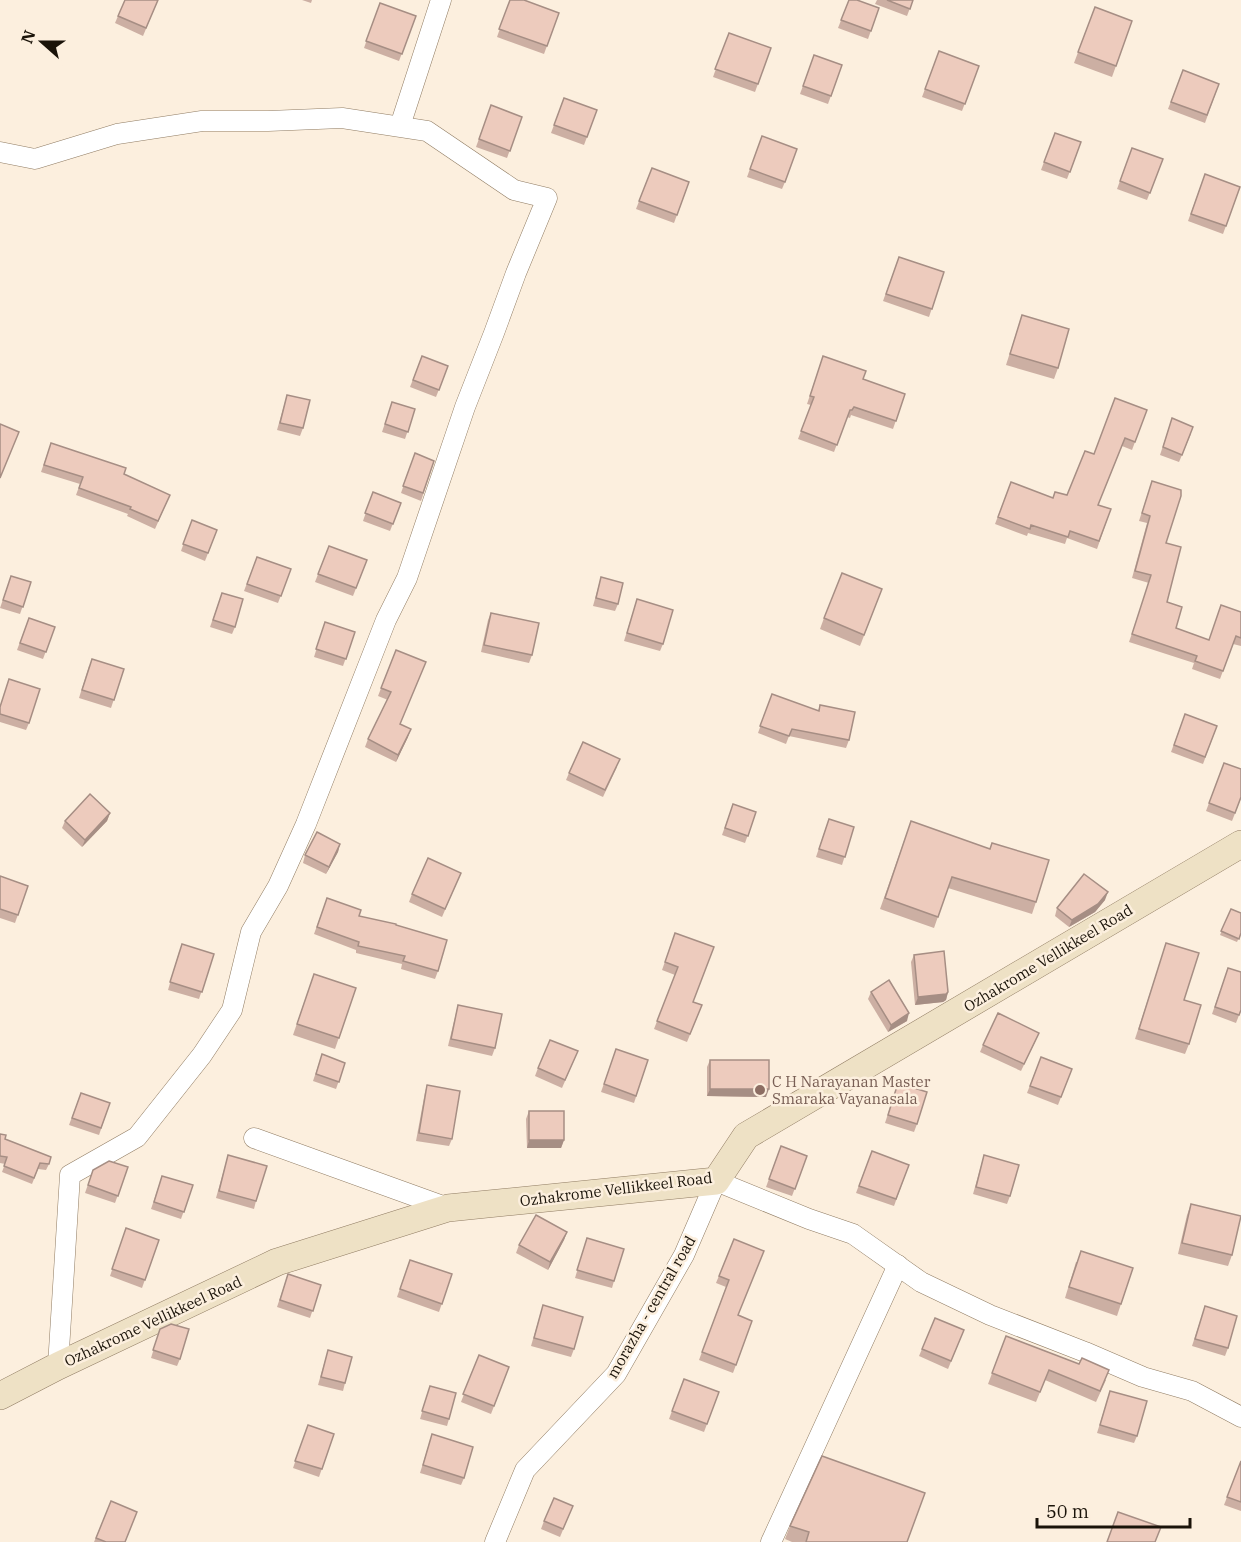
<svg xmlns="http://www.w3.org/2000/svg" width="1241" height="1542" viewBox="0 0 1241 1542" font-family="'IBM Plex Serif',serif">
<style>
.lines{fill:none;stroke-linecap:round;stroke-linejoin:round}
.minor-casing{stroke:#907c63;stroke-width:21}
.secondary-casing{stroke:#907c63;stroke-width:28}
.minor{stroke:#fff;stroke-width:20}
.secondary{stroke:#eee1c5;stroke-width:27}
.wall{fill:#ccafa3}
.shaded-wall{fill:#a68e84}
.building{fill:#edcbbd;stroke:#a68e84;stroke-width:1.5}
.education-dot{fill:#8d6e63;stroke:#fcefde;stroke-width:2}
.labels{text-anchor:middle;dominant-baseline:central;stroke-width:5;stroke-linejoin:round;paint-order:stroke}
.street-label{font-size:15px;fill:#1a1309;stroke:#fcefde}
.education-label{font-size:15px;fill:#785e54;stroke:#fcefde;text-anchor:start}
</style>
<rect width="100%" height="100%" fill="#fcefde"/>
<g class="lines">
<defs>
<g id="minor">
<path d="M 400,126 L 441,0"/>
<path d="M 0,152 L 35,159 L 117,134 L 202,121 L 268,121 L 342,118 L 427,131 L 514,190 L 547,198 L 516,273 L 494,333 L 465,407 L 407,578 L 386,620 L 306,824 L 278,886 L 251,932 L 232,1010 L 202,1055 L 137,1137 L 70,1175 L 58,1366"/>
<path d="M 254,1138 L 448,1208"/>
<path d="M 495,1542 L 525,1470 L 616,1374 L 684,1255 L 716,1181 L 809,1219 L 853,1234 L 921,1282 L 990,1315 L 1085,1352 L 1143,1377 L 1192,1391 L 1241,1417"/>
<path d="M 771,1542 L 898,1265"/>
</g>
<path id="secondary" d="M 0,1396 L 58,1366 L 277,1262 L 448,1208 L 716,1181 L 746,1136 L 1241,844"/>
</defs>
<use href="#minor" class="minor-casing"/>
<use href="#secondary" class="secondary-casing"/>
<use href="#minor" class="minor"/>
<use href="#secondary" class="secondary"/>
</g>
<g class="wall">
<path d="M 158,0 L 143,36 L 115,23 L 118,16 Z"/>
<path d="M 302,0 L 312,0 L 311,3 Z"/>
<path d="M 510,0 L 559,13 L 544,54 L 497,37 Z"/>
<path d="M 849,0 L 879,8 L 868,39 L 838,28 Z"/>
<path d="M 877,0 L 913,0 L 907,16 L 875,4 Z"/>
<path d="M 380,3 L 416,16 L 399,61 L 364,48 Z"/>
<path d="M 1095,7 L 1132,21 L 1112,77 L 1074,63 Z"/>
<path d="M 729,33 L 771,48 L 755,92 L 713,77 Z"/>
<path d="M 939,51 L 979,66 L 962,111 L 922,97 Z"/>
<path d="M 814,55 L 842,65 L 828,104 L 800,94 Z"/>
<path d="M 1183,70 L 1219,84 L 1205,123 L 1168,109 Z"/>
<path d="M 564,98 L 597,110 L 584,145 L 551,133 Z"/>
<path d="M 491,105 L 522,117 L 507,158 L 476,147 Z"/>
<path d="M 1055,133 L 1081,142 L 1067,179 L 1041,170 Z"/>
<path d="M 762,136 L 785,182 L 782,189 L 747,177 Z"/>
<path d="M 1132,148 L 1163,159 L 1147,200 L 1117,189 Z"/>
<path d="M 652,168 L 689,182 L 674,223 L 636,209 Z"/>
<path d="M 1205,174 L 1240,187 L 1223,234 L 1188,221 Z"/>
<path d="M 899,257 L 944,272 L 929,317 L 883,301 Z"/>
<path d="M 1022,315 L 1058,368 L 1054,379 L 1006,365 Z"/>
<path d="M 422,356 L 448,366 L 436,397 L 410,387 Z"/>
<path d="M 823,356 L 863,379 L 905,394 L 893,429 L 851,415 L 850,418 L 847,417 L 834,452 L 798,439 L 811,405 L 807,404 Z"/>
<path d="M 287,395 L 303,428 L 300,436 L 277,430 Z"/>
<path d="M 1115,398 L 1135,442 L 1132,450 L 1122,446 L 1098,505 L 1111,509 L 1097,549 L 1067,538 L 1065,544 L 1028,533 L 1027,536 L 995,524 L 1011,482 L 1052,498 L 1067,495 L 1094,454 Z"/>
<path d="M 392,402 L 415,409 L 405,439 L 382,432 Z"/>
<path d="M 1172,418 L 1191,434 L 1179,462 L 1160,455 Z"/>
<path d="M 51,443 L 124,474 L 167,502 L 155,529 L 127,516 L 128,514 L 76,495 L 80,484 L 41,472 Z"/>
<path d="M 415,453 L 434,461 L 421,501 L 401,493 Z"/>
<path d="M 1152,481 L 1166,543 L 1167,602 L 1176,628 L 1209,640 L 1241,612 L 1241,646 L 1233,644 L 1220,679 L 1192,669 L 1194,663 L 1129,642 L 1149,583 L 1132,578 L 1147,523 L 1139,521 Z"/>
<path d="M 373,492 L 401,503 L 390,531 L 363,521 Z"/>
<path d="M 192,520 L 217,530 L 205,561 L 181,551 Z"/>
<path d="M 329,546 L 367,560 L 353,596 L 315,582 Z"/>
<path d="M 257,557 L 291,569 L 278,603 L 244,591 Z"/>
<path d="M 11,576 L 31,582 L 20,614 L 0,608 Z"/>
<path d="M 601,577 L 618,604 L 615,611 L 593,606 Z"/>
<path d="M 882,589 L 860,646 L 820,629 L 824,618 Z"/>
<path d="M 222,593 L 235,627 L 232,634 L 210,627 Z"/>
<path d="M 637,599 L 663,644 L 660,651 L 624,641 Z"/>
<path d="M 491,613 L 532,655 L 529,663 L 481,652 L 488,620 Z"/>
<path d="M 29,618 L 55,627 L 43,659 L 17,650 Z"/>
<path d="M 325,622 L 355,632 L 343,666 L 314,657 Z"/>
<path d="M 396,650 L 401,724 L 408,737 L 396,762 L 365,747 L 368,739 L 388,700 L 378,696 Z"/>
<path d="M 89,666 L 124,669 L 111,708 L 79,698 Z"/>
<path d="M 772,694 L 818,711 L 820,705 L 849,740 L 846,748 L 789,736 L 786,744 L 758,733 Z"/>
<path d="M 0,705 L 29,723 L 26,730 L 0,722 Z"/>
<path d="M 1185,714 L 1217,726 L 1203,764 L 1171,752 Z"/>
<path d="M 1224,763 L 1241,798 L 1232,821 L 1206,811 Z"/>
<path d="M 617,767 L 603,797 L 566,780 L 569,773 Z"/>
<path d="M 733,804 L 756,812 L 745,843 L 722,835 Z"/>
<path d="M 110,813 L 107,821 L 82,847 L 62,828 L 65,821 Z"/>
<path d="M 911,821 L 1036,902 L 1032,914 L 948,888 L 934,928 L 880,909 Z"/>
<path d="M 826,827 L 854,827 L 842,865 L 816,857 Z"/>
<path d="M 340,844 L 338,852 L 326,874 L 303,863 L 305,855 Z"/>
<path d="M 461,873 L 442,917 L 409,902 L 412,894 Z"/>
<path d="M 0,876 L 28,886 L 15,923 L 0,918 Z"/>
<path d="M 327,898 L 359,916 L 396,925 L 438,971 L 435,979 L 401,969 L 402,964 L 356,953 L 356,950 L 314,934 Z"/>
<path d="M 1105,900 L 1095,912 L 1069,927 L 1055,916 L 1057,908 Z"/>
<path d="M 1231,909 L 1241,933 L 1237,942 L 1220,935 Z"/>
<path d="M 675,933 L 693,1002 L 702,1005 L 687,1042 L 654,1029 L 675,975 L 662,970 Z"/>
<path d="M 179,952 L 214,954 L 199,999 L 168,990 Z"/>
<path d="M 1163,953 L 1184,1000 L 1189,1044 L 1185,1054 L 1135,1039 Z"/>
<path d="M 914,955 L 948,992 L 946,1000 L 943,1002 L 915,1005 L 911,962 Z"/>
<path d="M 1228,968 L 1241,1010 L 1236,1023 L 1212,1014 Z"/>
<path d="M 314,974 L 356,988 L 335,1049 L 293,1035 Z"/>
<path d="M 871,992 L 907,1021 L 888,1032 L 868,999 Z"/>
<path d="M 458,1005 L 495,1048 L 492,1056 L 448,1046 L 456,1013 Z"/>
<path d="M 1036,1040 L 1021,1071 L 980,1052 L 983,1045 Z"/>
<path d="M 616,1049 L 648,1060 L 634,1103 L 601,1092 Z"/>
<path d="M 578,1051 L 562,1088 L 535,1076 L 538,1068 Z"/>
<path d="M 322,1054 L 345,1063 L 336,1089 L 313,1081 Z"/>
<path d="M 1041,1057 L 1072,1069 L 1058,1105 L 1027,1093 Z"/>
<path d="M 710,1060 L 766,1097 L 707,1096 L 707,1067 Z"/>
<path d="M 898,1083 L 917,1124 L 914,1132 L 885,1123 Z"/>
<path d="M 427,1085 L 452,1139 L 449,1146 L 416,1141 L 425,1092 Z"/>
<path d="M 81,1093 L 110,1103 L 99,1135 L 69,1125 Z"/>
<path d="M 529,1111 L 564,1140 L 561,1148 L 527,1148 L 526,1119 Z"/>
<path d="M 0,1134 L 5,1139 L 49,1164 L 46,1170 L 38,1169 L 32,1184 L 2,1172 L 5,1164 L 0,1163 Z"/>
<path d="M 781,1146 L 807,1156 L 792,1196 L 766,1187 Z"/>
<path d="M 872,1151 L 909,1165 L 894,1206 L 856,1193 Z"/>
<path d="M 228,1155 L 256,1201 L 254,1209 L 216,1198 Z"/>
<path d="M 984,1155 L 1010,1196 L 1007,1204 L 973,1194 Z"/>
<path d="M 128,1167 L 115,1203 L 85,1193 L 93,1170 Z"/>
<path d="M 162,1176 L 193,1185 L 181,1219 L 151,1209 Z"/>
<path d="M 1191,1204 L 1232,1255 L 1228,1266 L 1178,1254 L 1187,1215 Z"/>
<path d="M 126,1228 L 159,1240 L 142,1288 L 110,1276 Z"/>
<path d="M 567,1232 L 564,1240 L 548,1270 L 516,1253 L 519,1245 Z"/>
<path d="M 587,1238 L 614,1281 L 612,1288 L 575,1278 Z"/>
<path d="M 734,1239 L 738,1316 L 752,1321 L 733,1373 L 699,1360 L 726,1287 L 716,1283 Z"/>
<path d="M 410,1260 L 452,1274 L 439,1312 L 397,1297 Z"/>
<path d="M 1076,1262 L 1133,1268 L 1117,1316 L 1065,1298 Z"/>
<path d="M 288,1274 L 321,1285 L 310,1318 L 277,1307 Z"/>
<path d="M 543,1305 L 574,1349 L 571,1357 L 531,1346 Z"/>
<path d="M 1205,1306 L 1228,1348 L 1225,1356 L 1192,1346 Z"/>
<path d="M 160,1329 L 180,1359 L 177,1366 L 151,1358 Z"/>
<path d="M 964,1330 L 948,1369 L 919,1356 L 922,1349 Z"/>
<path d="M 1006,1336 L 1106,1380 L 1096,1402 L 1045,1380 L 1036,1402 L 988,1384 Z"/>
<path d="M 328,1350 L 345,1383 L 343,1391 L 318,1385 Z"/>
<path d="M 479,1355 L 509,1367 L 491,1414 L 461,1402 Z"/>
<path d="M 684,1379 L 719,1392 L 704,1432 L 669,1419 Z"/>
<path d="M 430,1386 L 449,1419 L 447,1426 L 420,1419 Z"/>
<path d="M 1110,1391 L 1137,1436 L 1134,1443 L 1097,1433 Z"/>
<path d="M 308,1425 L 334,1434 L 319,1477 L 293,1468 Z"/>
<path d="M 432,1434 L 464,1478 L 461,1485 L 420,1473 Z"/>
<path d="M 1241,1461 L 1241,1511 L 1224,1505 Z"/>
<path d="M 111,1501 L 125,1542 L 94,1542 Z"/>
<path d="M 570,1513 L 560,1537 L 541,1529 L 544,1521 Z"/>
<path d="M 790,1526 L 907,1542 L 792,1542 L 785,1539 Z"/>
</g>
<g class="shaded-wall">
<path d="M 411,729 L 408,737 L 396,762 L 398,755 Z"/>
<path d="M 110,813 L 107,821 L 82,847 L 85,840 Z"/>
<path d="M 340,844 L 338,852 L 326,874 L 329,867 Z"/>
<path d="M 1108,892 L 1105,900 L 1095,912 L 1069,927 L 1072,920 Z"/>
<path d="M 948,992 L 946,1000 L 943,1002 L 915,1005 L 918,997 Z"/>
<path d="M 909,1013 L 907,1021 L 888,1032 L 891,1025 Z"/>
<path d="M 710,1089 L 769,1089 L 766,1097 L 707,1096 Z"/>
<path d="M 529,1140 L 564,1140 L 561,1148 L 527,1148 Z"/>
<path d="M 567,1232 L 564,1240 L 548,1270 L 550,1262 Z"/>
</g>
<g class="building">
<path d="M 125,0 L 158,0 L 146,28 L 118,16 Z"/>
<path d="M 510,0 L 524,0 L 559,13 L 547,46 L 499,29 Z"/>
<path d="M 849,0 L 857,0 L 879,8 L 871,31 L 841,20 Z"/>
<path d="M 887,0 L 913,0 L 910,9 Z"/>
<path d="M 380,3 L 416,16 L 402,54 L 366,41 Z"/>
<path d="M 1095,7 L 1132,21 L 1116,66 L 1078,52 Z"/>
<path d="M 729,33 L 771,48 L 758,84 L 715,69 Z"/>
<path d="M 939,51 L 979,66 L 965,104 L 925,89 Z"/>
<path d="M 814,55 L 842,65 L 831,96 L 803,86 Z"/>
<path d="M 1183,70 L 1219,84 L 1207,115 L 1171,102 Z"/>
<path d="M 564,98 L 597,110 L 587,137 L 554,125 Z"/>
<path d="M 491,105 L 522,117 L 510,151 L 479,139 Z"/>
<path d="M 1055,133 L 1081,142 L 1070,172 L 1044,162 Z"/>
<path d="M 762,136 L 797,149 L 785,182 L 750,169 Z"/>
<path d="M 1132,148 L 1163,159 L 1150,193 L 1120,181 Z"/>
<path d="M 652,168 L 689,182 L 677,215 L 639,201 Z"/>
<path d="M 1205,174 L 1240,187 L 1226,226 L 1191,214 Z"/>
<path d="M 899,257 L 944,272 L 932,309 L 886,294 Z"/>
<path d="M 1022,315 L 1069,329 L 1058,368 L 1010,354 Z"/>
<path d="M 422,356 L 448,366 L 439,390 L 413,380 Z"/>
<path d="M 823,356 L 866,371 L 863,379 L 905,394 L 896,421 L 854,407 L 852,410 L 850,410 L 837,445 L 801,431 L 814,397 L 810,396 Z"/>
<path d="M 287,395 L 310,400 L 303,428 L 280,423 Z"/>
<path d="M 1115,398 L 1147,410 L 1135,442 L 1125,438 L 1098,505 L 1111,509 L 1099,541 L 1070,531 L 1068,537 L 1031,525 L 1030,529 L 998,517 L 1011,482 L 1053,498 L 1055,492 L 1067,495 L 1085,451 L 1094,454 Z"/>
<path d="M 392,402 L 415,409 L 408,432 L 385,424 Z"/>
<path d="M 1172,418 L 1193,427 L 1182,455 L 1163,447 Z"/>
<path d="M 0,424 L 19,432 L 0,478 Z"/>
<path d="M 51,443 L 126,468 L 124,474 L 170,495 L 158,521 L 130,509 L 131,507 L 79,488 L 83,477 L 44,465 Z"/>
<path d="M 415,453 L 434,461 L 423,493 L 403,486 Z"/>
<path d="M 1152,481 L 1181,490 L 1181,496 L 1166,543 L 1181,547 L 1167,602 L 1182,607 L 1176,628 L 1209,640 L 1221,605 L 1241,612 L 1241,638 L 1236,636 L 1223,671 L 1195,661 L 1197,656 L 1132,634 L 1151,575 L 1135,571 L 1150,516 L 1142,513 Z"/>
<path d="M 373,492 L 401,503 L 393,524 L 365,513 Z"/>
<path d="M 192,520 L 217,530 L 208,553 L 183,544 Z"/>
<path d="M 329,546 L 367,560 L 356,588 L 318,574 Z"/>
<path d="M 257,557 L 291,569 L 281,596 L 247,584 Z"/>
<path d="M 842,573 L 882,589 L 864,635 L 824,618 Z"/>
<path d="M 11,576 L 31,582 L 23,607 L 3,600 Z"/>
<path d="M 601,577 L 623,583 L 618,604 L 596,598 Z"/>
<path d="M 222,593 L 243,599 L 235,627 L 213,620 Z"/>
<path d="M 637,599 L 673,610 L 663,644 L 627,633 Z"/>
<path d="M 491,613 L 539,623 L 532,655 L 484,645 Z"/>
<path d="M 29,618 L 55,627 L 46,652 L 20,643 Z"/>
<path d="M 325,622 L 355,632 L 346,659 L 316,649 Z"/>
<path d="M 396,650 L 426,662 L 400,724 L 411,729 L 398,755 L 368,739 L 391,692 L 381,688 Z"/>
<path d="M 92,659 L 124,669 L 114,700 L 82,690 Z"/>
<path d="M 9,679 L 40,689 L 29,723 L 0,714 L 0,707 Z"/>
<path d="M 772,694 L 819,711 L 820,705 L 855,712 L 849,740 L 792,729 L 789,736 L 760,726 Z"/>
<path d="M 1185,714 L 1217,726 L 1205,757 L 1174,745 Z"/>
<path d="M 583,742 L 620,759 L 605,790 L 569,773 Z"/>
<path d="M 1224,763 L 1241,769 L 1241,797 L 1235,813 L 1209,803 Z"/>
<path d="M 90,794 L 110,813 L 85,840 L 65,821 Z"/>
<path d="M 733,804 L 756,812 L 748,836 L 725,828 Z"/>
<path d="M 829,819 L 854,827 L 845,857 L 819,849 Z"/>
<path d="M 911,821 L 990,849 L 992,843 L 1049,860 L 1036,902 L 952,877 L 938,917 L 885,898 Z"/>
<path d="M 317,832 L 340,844 L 329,867 L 305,855 Z"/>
<path d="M 428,858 L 461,873 L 445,909 L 412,894 Z"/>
<path d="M 1084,874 L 1108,892 L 1098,904 L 1072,920 L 1057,908 Z"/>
<path d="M 0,876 L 28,886 L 18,915 L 0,909 Z"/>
<path d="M 327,898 L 361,910 L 359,916 L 396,924 L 396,925 L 447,940 L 438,971 L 403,961 L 405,956 L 358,946 L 359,942 L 317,927 Z"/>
<path d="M 1231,909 L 1241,913 L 1241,933 L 1239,939 L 1221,931 Z"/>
<path d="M 675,933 L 714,947 L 693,1002 L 702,1005 L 690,1034 L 657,1021 L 678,967 L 665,962 Z"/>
<path d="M 1166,943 L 1199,953 L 1184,1000 L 1201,1005 L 1189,1044 L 1139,1029 Z"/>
<path d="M 182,944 L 214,954 L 202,992 L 170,982 Z"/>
<path d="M 944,951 L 948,992 L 946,994 L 918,997 L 914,955 Z"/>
<path d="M 1228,968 L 1241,972 L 1241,1010 L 1239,1015 L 1215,1007 Z"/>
<path d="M 314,974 L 356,988 L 339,1038 L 297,1024 Z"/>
<path d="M 889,980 L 909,1013 L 891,1025 L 871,992 Z"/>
<path d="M 458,1005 L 502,1014 L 495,1048 L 451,1039 Z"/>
<path d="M 998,1013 L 1039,1033 L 1024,1064 L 983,1045 Z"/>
<path d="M 550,1040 L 578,1051 L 565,1080 L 538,1068 Z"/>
<path d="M 616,1049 L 648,1060 L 636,1096 L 604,1084 Z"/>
<path d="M 322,1054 L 345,1063 L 339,1082 L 316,1074 Z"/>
<path d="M 1041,1057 L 1072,1069 L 1061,1097 L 1030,1086 Z"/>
<rect x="710" y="1060" width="59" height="29"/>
<path d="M 898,1083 L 927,1092 L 917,1124 L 888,1115 Z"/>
<path d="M 427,1085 L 460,1091 L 452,1139 L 419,1133 Z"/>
<path d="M 81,1093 L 110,1103 L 101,1128 L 72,1118 Z"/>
<rect x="529" y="1111" width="35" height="29"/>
<path d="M 0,1134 L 6,1135 L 5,1139 L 51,1157 L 49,1164 L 40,1163 L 34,1178 L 4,1166 L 7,1157 L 0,1156 Z"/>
<path d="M 781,1146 L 807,1156 L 795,1189 L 769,1179 Z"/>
<path d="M 872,1151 L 909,1165 L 896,1199 L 859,1186 Z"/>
<path d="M 228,1155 L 267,1166 L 256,1201 L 219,1191 Z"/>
<path d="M 984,1155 L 1019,1165 L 1010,1196 L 976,1187 Z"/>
<path d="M 109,1161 L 128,1167 L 118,1196 L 88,1185 L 93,1170 Z"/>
<path d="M 162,1176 L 193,1185 L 184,1212 L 154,1202 Z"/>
<path d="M 1191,1204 L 1241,1216 L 1232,1255 L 1182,1243 Z"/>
<path d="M 536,1215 L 567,1232 L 550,1262 L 519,1245 Z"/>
<path d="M 126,1228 L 159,1240 L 145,1280 L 112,1269 Z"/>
<path d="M 587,1238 L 624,1249 L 614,1281 L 577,1270 Z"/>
<path d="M 734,1239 L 764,1251 L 738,1315 L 752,1321 L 736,1365 L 702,1352 L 729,1280 L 719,1276 Z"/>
<path d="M 1081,1251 L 1133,1268 L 1121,1304 L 1069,1287 Z"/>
<path d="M 410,1260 L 452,1274 L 442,1304 L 400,1289 Z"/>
<path d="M 288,1274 L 321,1285 L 313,1311 L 280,1300 Z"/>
<path d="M 543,1305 L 583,1317 L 574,1349 L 534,1338 Z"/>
<path d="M 1205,1306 L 1237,1316 L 1228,1348 L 1195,1339 Z"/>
<path d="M 935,1318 L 964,1330 L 951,1361 L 922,1349 Z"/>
<path d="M 171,1324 L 189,1329 L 180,1359 L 153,1350 L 160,1329 Z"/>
<path d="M 1006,1336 L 1079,1364 L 1082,1358 L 1109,1370 L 1100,1391 L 1049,1370 L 1040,1392 L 992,1373 Z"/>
<path d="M 328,1350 L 352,1357 L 345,1383 L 321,1377 Z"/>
<path d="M 479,1355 L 509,1367 L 494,1406 L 463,1394 Z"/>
<path d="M 684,1379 L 719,1392 L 707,1424 L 672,1411 Z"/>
<path d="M 430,1386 L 456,1393 L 449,1419 L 422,1411 Z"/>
<path d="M 1110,1391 L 1147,1401 L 1137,1436 L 1100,1425 Z"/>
<path d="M 308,1425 L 334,1434 L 322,1469 L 295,1461 Z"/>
<path d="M 432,1434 L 473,1447 L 464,1478 L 423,1465 Z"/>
<path d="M 822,1456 L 925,1493 L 907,1542 L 806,1542 L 809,1532 L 790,1526 Z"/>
<path d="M 1241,1461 L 1241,1502 L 1227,1497 Z"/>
<path d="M 554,1498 L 573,1506 L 563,1529 L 544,1521 Z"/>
<path d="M 111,1501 L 137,1512 L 125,1542 L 106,1542 L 96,1538 Z"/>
<path d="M 1118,1512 L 1161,1527 L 1155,1542 L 1107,1542 Z"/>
</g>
<circle class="education-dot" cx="760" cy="1090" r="6"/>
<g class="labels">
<g class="street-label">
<text transform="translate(1048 958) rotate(-31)">Ozhakrome Vellikkeel Road</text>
<text transform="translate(616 1189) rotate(-7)">Ozhakrome Vellikkeel Road</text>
<text transform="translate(651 1307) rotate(-60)">morazha - central road</text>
<text transform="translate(153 1321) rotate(-25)">Ozhakrome Vellikkeel Road</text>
</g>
<g class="education-label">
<text x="772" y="1081">C H Narayanan Master<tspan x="772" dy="17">Smaraka Vayanasala</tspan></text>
</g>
</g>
<g transform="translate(42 42) rotate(291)" stroke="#fcefde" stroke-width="4.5" paint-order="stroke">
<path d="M0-4.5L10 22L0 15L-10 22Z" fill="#1a1309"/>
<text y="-9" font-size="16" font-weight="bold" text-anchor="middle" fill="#1a1309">N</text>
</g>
<path d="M1037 1518v9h153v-9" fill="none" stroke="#1a1309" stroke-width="3"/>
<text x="1046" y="1518" font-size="18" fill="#1a1309" stroke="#fcefde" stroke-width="4.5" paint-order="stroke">50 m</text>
</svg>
